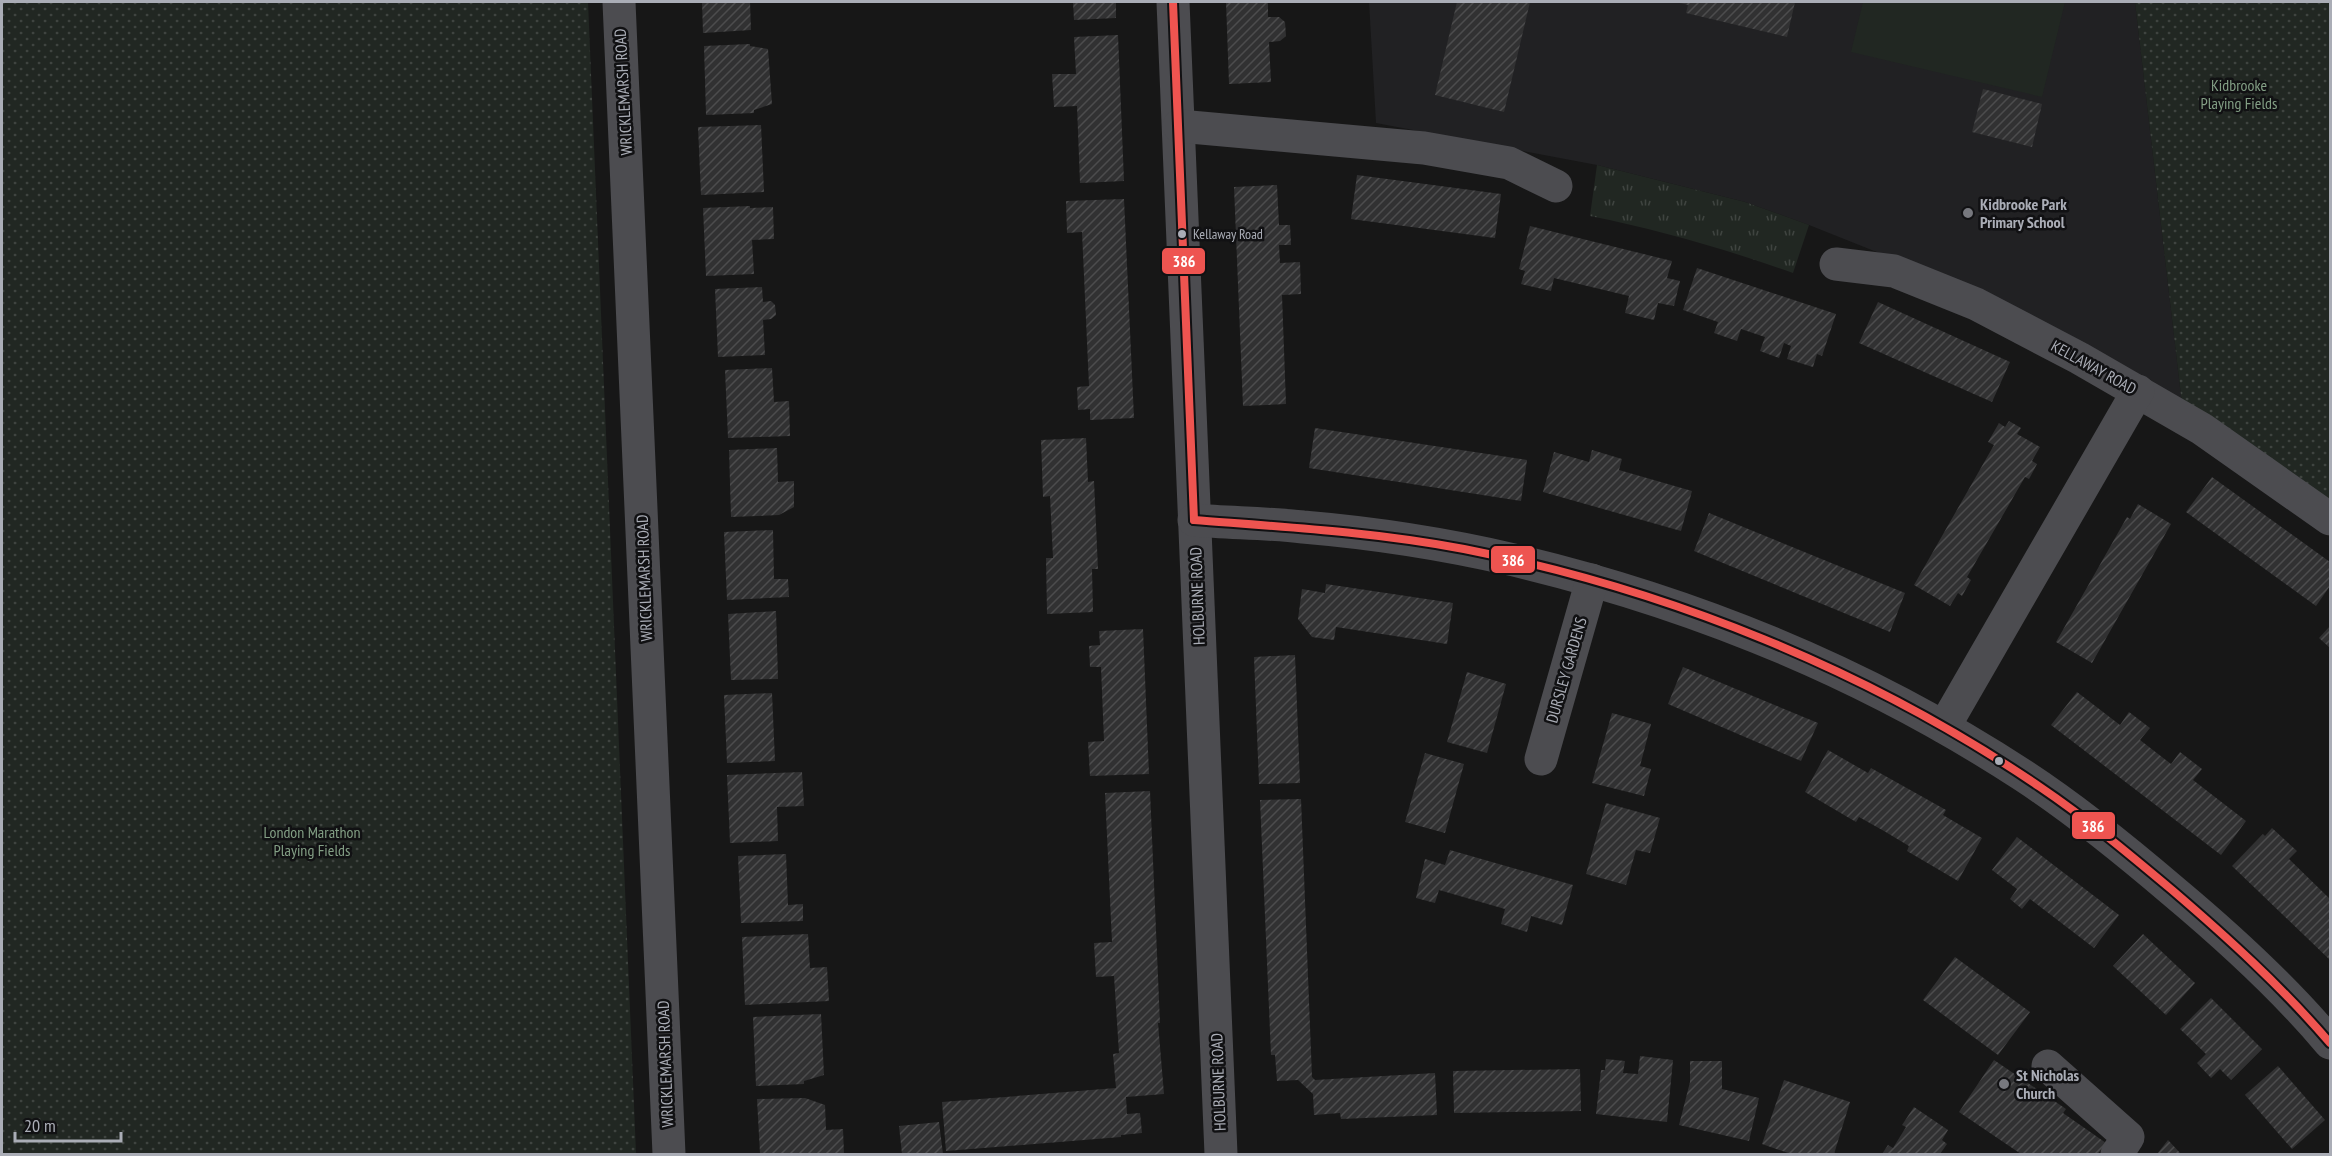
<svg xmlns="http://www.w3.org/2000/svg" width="2332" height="1156" viewBox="0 0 2332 1156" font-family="'PT Sans Narrow',sans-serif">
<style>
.built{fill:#212123}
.grass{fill:url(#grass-tufts)}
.park{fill:url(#park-dots)}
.garden{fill:#212722}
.building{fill:url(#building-hatch)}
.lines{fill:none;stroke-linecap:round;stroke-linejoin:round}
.minor{stroke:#4c4c50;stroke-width:33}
.bus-1-casing{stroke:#111113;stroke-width:12}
.bus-1{stroke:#ee5450;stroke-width:8}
.poi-dot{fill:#77787e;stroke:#111113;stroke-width:2}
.bus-dot{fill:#aaadb6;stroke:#111113;stroke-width:2}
.labels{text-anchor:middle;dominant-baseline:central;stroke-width:5;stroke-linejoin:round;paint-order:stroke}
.bus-label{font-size:14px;fill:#aaadb6;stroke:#111113;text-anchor:start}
.park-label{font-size:16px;fill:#839f85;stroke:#111113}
.street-label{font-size:16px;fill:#aaadb6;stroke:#111113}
.poi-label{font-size:16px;font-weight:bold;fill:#aaadb6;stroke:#111113;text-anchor:start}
.line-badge{stroke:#111113;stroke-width:2}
.badge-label{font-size:16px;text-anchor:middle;font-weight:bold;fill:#fff}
</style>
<defs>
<pattern id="grass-tufts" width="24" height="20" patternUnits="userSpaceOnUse" patternTransform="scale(1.5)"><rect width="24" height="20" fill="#212722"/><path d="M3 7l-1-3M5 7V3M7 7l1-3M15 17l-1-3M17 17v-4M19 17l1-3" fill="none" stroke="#3f4440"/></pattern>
<pattern id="park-dots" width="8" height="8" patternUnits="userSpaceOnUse" patternTransform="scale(1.5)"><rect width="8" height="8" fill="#212722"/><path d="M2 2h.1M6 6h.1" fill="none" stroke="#3f4440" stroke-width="1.8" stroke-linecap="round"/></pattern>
<pattern id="building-hatch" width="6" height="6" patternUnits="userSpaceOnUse" patternTransform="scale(1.5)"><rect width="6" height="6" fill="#313132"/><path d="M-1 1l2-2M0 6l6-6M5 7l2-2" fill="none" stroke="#4c4c4d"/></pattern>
</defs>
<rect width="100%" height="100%" fill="#171717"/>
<path class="built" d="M 1369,2 L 2135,2 L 2182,404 L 1982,294 L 1809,225 L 1745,202 L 1597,165 L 1376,123 Z"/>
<path class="grass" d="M 1597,165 L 1745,202 L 1809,225 L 1793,273 C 1725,249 1660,230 1590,216 Z"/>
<g class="park">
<path d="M 2,2 L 588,2 L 636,1154 L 2,1154 Z"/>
<path d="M 2135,2 L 2330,2 L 2330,506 L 2182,404 Z"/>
</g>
<path class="garden" d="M 1863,2 L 2065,2 L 2042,97 L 1851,52 Z"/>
<g class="building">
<path d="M 702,2 L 750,2 L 751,30 L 703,33 Z"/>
<path d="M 1073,2 L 1116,2 L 1116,18 L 1074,20 Z"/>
<path d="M 1226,2 L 1268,2 L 1268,17 L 1279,17 L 1285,22 L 1286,36 L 1280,41 L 1269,42 L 1271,82 L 1229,84 Z"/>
<path d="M 1457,2 L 1530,2 L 1504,112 L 1435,95 Z"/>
<path d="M 1676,2 L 1795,2 L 1787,37 L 1686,13 L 1688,5 Z"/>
<path d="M 1118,35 L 1124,181 L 1080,183 L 1077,106 L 1054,107 L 1052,74 L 1076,74 L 1074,37 Z"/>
<path d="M 750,44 L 750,46 L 768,49 L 772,104 L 754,110 L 754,113 L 706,115 L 704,46 Z"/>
<path d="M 1983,89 L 2042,104 L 2032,147 L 1972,132 Z"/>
<path d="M 761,125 L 764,192 L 701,195 L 698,127 Z"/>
<path d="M 1357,175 L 1501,194 L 1495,238 L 1351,219 Z"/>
<path d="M 1277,185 L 1279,225 L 1290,225 L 1291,245 L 1279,245 L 1280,263 L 1300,262 L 1301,294 L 1282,295 L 1286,404 L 1243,406 L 1234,187 Z"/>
<path d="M 1124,199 L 1134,418 L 1090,420 L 1090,409 L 1078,410 L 1077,387 L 1089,386 L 1082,232 L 1067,233 L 1066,201 Z"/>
<path d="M 750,206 L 750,208 L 773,207 L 774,239 L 752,240 L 754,274 L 706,276 L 703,208 Z"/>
<path d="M 1530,226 L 1672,261 L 1667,278 L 1680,281 L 1674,306 L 1658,303 L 1654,320 L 1625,313 L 1629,296 L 1554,278 L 1551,291 L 1521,284 L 1525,271 L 1519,269 Z"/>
<path d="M 1697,268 L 1836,314 L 1822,356 L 1817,354 L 1813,367 L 1787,359 L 1791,346 L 1784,343 L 1779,358 L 1760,351 L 1765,337 L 1741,329 L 1737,341 L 1714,333 L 1718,322 L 1683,310 Z"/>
<path d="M 762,287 L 763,302 L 771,301 L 775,305 L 776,315 L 771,319 L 763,320 L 765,355 L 718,357 L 715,289 Z"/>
<path d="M 1878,302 L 2010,362 L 1992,402 L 1859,343 Z"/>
<path d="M 772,368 L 774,402 L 789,401 L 790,436 L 728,438 L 725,370 Z"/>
<path d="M 2009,421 L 2021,428 L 2017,434 L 2040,447 L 2032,461 L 2037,464 L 2029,479 L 2025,477 L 1967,577 L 1971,580 L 1962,596 L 1958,593 L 1950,606 L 1914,585 L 1994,445 L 1988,442 L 1999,423 L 2005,427 Z"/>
<path d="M 1315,428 L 1527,460 L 1521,501 L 1309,468 Z"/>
<path d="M 1086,438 L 1088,482 L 1094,481 L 1098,569 L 1092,569 L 1093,612 L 1047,614 L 1046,558 L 1053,558 L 1050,496 L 1043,497 L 1041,440 Z"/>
<path d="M 777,448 L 778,482 L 794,481 L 794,507 L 779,515 L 731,517 L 729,450 Z"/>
<path d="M 1592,450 L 1622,459 L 1619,470 L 1692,491 L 1681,531 L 1543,492 L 1554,452 L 1589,462 Z"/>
<path d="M 2212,477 L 2330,562 L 2330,586 L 2316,606 L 2186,512 Z"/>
<path d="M 2138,504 L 2171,524 L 2092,663 L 2056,642 L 2127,517 L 2130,519 Z"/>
<path d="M 1709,513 L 1905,593 L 1890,632 L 1694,551 Z"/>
<path d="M 773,530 L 774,579 L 788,579 L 789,597 L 727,600 L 724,532 Z"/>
<path d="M 1326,584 L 1453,603 L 1447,644 L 1336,627 L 1334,640 L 1312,637 L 1298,619 L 1302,589 L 1325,593 Z"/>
<path d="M 776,611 L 778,679 L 731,680 L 728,614 Z"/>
<path d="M 2330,626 L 2330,648 L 2319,638 Z"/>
<path d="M 1143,629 L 1149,774 L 1090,776 L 1088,742 L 1104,741 L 1101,667 L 1090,667 L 1089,646 L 1100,645 L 1099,631 Z"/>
<path d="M 1295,655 L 1300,783 L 1259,784 L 1254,657 Z"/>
<path d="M 1683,667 L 1818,723 L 1801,761 L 1668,704 Z"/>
<path d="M 1467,672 L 1506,684 L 1487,753 L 1447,742 Z"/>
<path d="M 2077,692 L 2120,725 L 2129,712 L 2150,728 L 2140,740 L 2171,764 L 2180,752 L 2202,769 L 2193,780 L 2246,821 L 2221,855 L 2051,725 Z"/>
<path d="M 772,693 L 775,761 L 727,763 L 724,695 Z"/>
<path d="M 1612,713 L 1651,724 L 1640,766 L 1651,769 L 1644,796 L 1592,783 Z"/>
<path d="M 1828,750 L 1868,773 L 1871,768 L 1946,810 L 1943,815 L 1982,838 L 1958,881 L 1907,851 L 1909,846 L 1884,831 L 1859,817 L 1856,822 L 1805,792 Z"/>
<path d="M 1425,753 L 1464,764 L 1445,833 L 1405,822 Z"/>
<path d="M 802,772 L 804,806 L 777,807 L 778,841 L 730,843 L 727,775 Z"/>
<path d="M 1150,791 L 1160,1023 L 1158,1023 L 1164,1094 L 1126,1097 L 1127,1114 L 1140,1113 L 1142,1133 L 1121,1135 L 1121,1137 L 946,1151 L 942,1102 L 1116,1088 L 1113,1054 L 1119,1053 L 1114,976 L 1096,977 L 1094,943 L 1112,942 L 1105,793 Z"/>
<path d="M 1301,799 L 1312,1077 L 1315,1080 L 1435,1073 L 1437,1115 L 1341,1119 L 1340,1113 L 1314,1115 L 1313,1094 L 1298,1080 L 1277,1081 L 1275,1055 L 1271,1055 L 1260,800 Z"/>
<path d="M 1606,803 L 1660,818 L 1650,853 L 1636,850 L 1626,885 L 1586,874 Z"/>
<path d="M 2272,828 L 2297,851 L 2289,859 L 2330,899 L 2330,960 L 2232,866 L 2263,834 L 2265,836 Z"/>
<path d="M 2017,837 L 2119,915 L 2094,948 L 2030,899 L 2022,909 L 2010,899 L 2017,889 L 1992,870 Z"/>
<path d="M 1450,850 L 1573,885 L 1562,925 L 1531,916 L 1527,932 L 1501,924 L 1505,909 L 1439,890 L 1435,903 L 1416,898 L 1425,859 L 1445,865 Z"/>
<path d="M 786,854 L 788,905 L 803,904 L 803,921 L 741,923 L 738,856 Z"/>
<path d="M 808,934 L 810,968 L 827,967 L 829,1001 L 745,1005 L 742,937 Z"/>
<path d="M 2143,934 L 2195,983 L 2166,1015 L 2113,966 Z"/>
<path d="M 1955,957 L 2030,1012 L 1998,1055 L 1923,1000 Z"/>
<path d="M 2211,998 L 2262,1049 L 2231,1080 L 2220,1069 L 2211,1078 L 2197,1063 L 2206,1054 L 2180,1029 Z"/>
<path d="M 821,1014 L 824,1075 L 804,1081 L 804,1084 L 756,1086 L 753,1017 Z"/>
<path d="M 1640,1056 L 1673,1060 L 1667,1122 L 1596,1114 L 1601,1070 L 1605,1070 L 1606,1059 L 1625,1061 L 1623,1073 L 1638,1074 Z"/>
<path d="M 1994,1060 L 2066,1109 L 2063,1113 L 2106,1143 L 2098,1154 L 2021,1154 L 1959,1112 Z"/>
<path d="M 1690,1061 L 1722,1061 L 1722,1089 L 1759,1098 L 1749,1141 L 1679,1125 L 1690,1082 Z"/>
<path d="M 2278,1066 L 2325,1120 L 2292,1149 L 2245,1095 Z"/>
<path d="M 1580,1069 L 1581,1111 L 1454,1113 L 1453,1071 Z"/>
<path d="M 1784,1080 L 1850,1102 L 1834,1154 L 1791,1154 L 1762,1144 Z"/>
<path d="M 805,1098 L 825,1105 L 826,1130 L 843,1129 L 844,1154 L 760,1154 L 757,1099 Z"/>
<path d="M 1914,1107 L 1948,1130 L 1942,1140 L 1947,1144 L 1940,1154 L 1882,1154 L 1888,1145 L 1893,1148 L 1906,1127 L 1902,1125 Z"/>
<path d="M 939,1122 L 943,1154 L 902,1154 L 899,1126 Z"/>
<path d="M 2168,1140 L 2181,1154 L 2157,1154 Z"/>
</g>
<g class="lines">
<g class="minor">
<path d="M 619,2 L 669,1154"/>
<path d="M 1173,2 L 1221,1154"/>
<path d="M 1179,126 L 1424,148 L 1509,163 L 1556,186"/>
<path d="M 1836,264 L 1894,271 L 1976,304 L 2079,358 L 2202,429 L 2330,519"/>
<path d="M 1194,520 C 1230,523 1267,523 1303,527 C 1374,533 1445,544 1514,560 C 1695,603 1868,674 2024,776 C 2076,810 2125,850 2173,891 C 2228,937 2284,988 2330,1043"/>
<path d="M 1944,727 L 2138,391"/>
<path d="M 1541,759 L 1592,580"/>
<path d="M 2048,1066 L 2128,1137 L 2117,1154"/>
</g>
<defs>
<g id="bus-1">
<path d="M 1173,2 L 1194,520"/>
<path d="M 1194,520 C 1285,527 1374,532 1464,549 C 1667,589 1868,670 2040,787 C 2086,818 2129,854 2172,890 C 2228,938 2282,987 2330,1043"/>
</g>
</defs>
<use href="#bus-1" class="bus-1-casing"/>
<use href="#bus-1" class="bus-1"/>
</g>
<g class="poi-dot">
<circle cx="1968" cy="213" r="6"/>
<circle cx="2004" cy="1084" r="6"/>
</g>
<g class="bus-dot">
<circle cx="1182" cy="234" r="5"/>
<circle cx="1999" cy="761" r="5"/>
</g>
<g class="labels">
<g class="bus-label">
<text x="1193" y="234">Kellaway Road</text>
</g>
<g class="park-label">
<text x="2239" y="85">Kidbrooke<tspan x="2239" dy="18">Playing Fields</tspan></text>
<text x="312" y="832">London Marathon<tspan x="312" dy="18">Playing Fields</tspan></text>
</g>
<g class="street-label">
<text transform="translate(623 92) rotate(-93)">WRICKLEMARSH ROAD</text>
<text transform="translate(2094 367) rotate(29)">KELLAWAY ROAD</text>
<text transform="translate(644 578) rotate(-92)">WRICKLEMARSH ROAD</text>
<text transform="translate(1197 596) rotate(-92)">HOLBURNE ROAD</text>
<text transform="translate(1566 670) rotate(-74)">DURSLEY GARDENS</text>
<text transform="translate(665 1064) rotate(-92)">WRICKLEMARSH ROAD</text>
<text transform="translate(1218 1082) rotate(-92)">HOLBURNE ROAD</text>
</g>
<g class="poi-label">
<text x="1980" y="204">Kidbrooke Park<tspan x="1980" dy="18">Primary School</tspan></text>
<text x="2016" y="1075">St Nicholas<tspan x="2016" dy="18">Church</tspan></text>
</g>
</g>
<g class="line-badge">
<rect x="1161" y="247" width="45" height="28" rx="6" fill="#ee5450"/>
<rect x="1490" y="545" width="46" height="29" rx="6" fill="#ee5450"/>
<rect x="2071" y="811" width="45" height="29" rx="6" fill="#ee5450"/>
</g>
<g class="badge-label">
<text x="1184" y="267">386</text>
<text x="1513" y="566">386</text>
<text x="2093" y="832">386</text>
</g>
<rect width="2332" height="1156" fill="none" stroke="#aaadb6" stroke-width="6"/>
<path d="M15 1132v9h106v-9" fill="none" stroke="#aaadb6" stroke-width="3"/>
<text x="24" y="1132" font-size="18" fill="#aaadb6" stroke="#111113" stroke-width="4.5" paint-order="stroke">20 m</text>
</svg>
